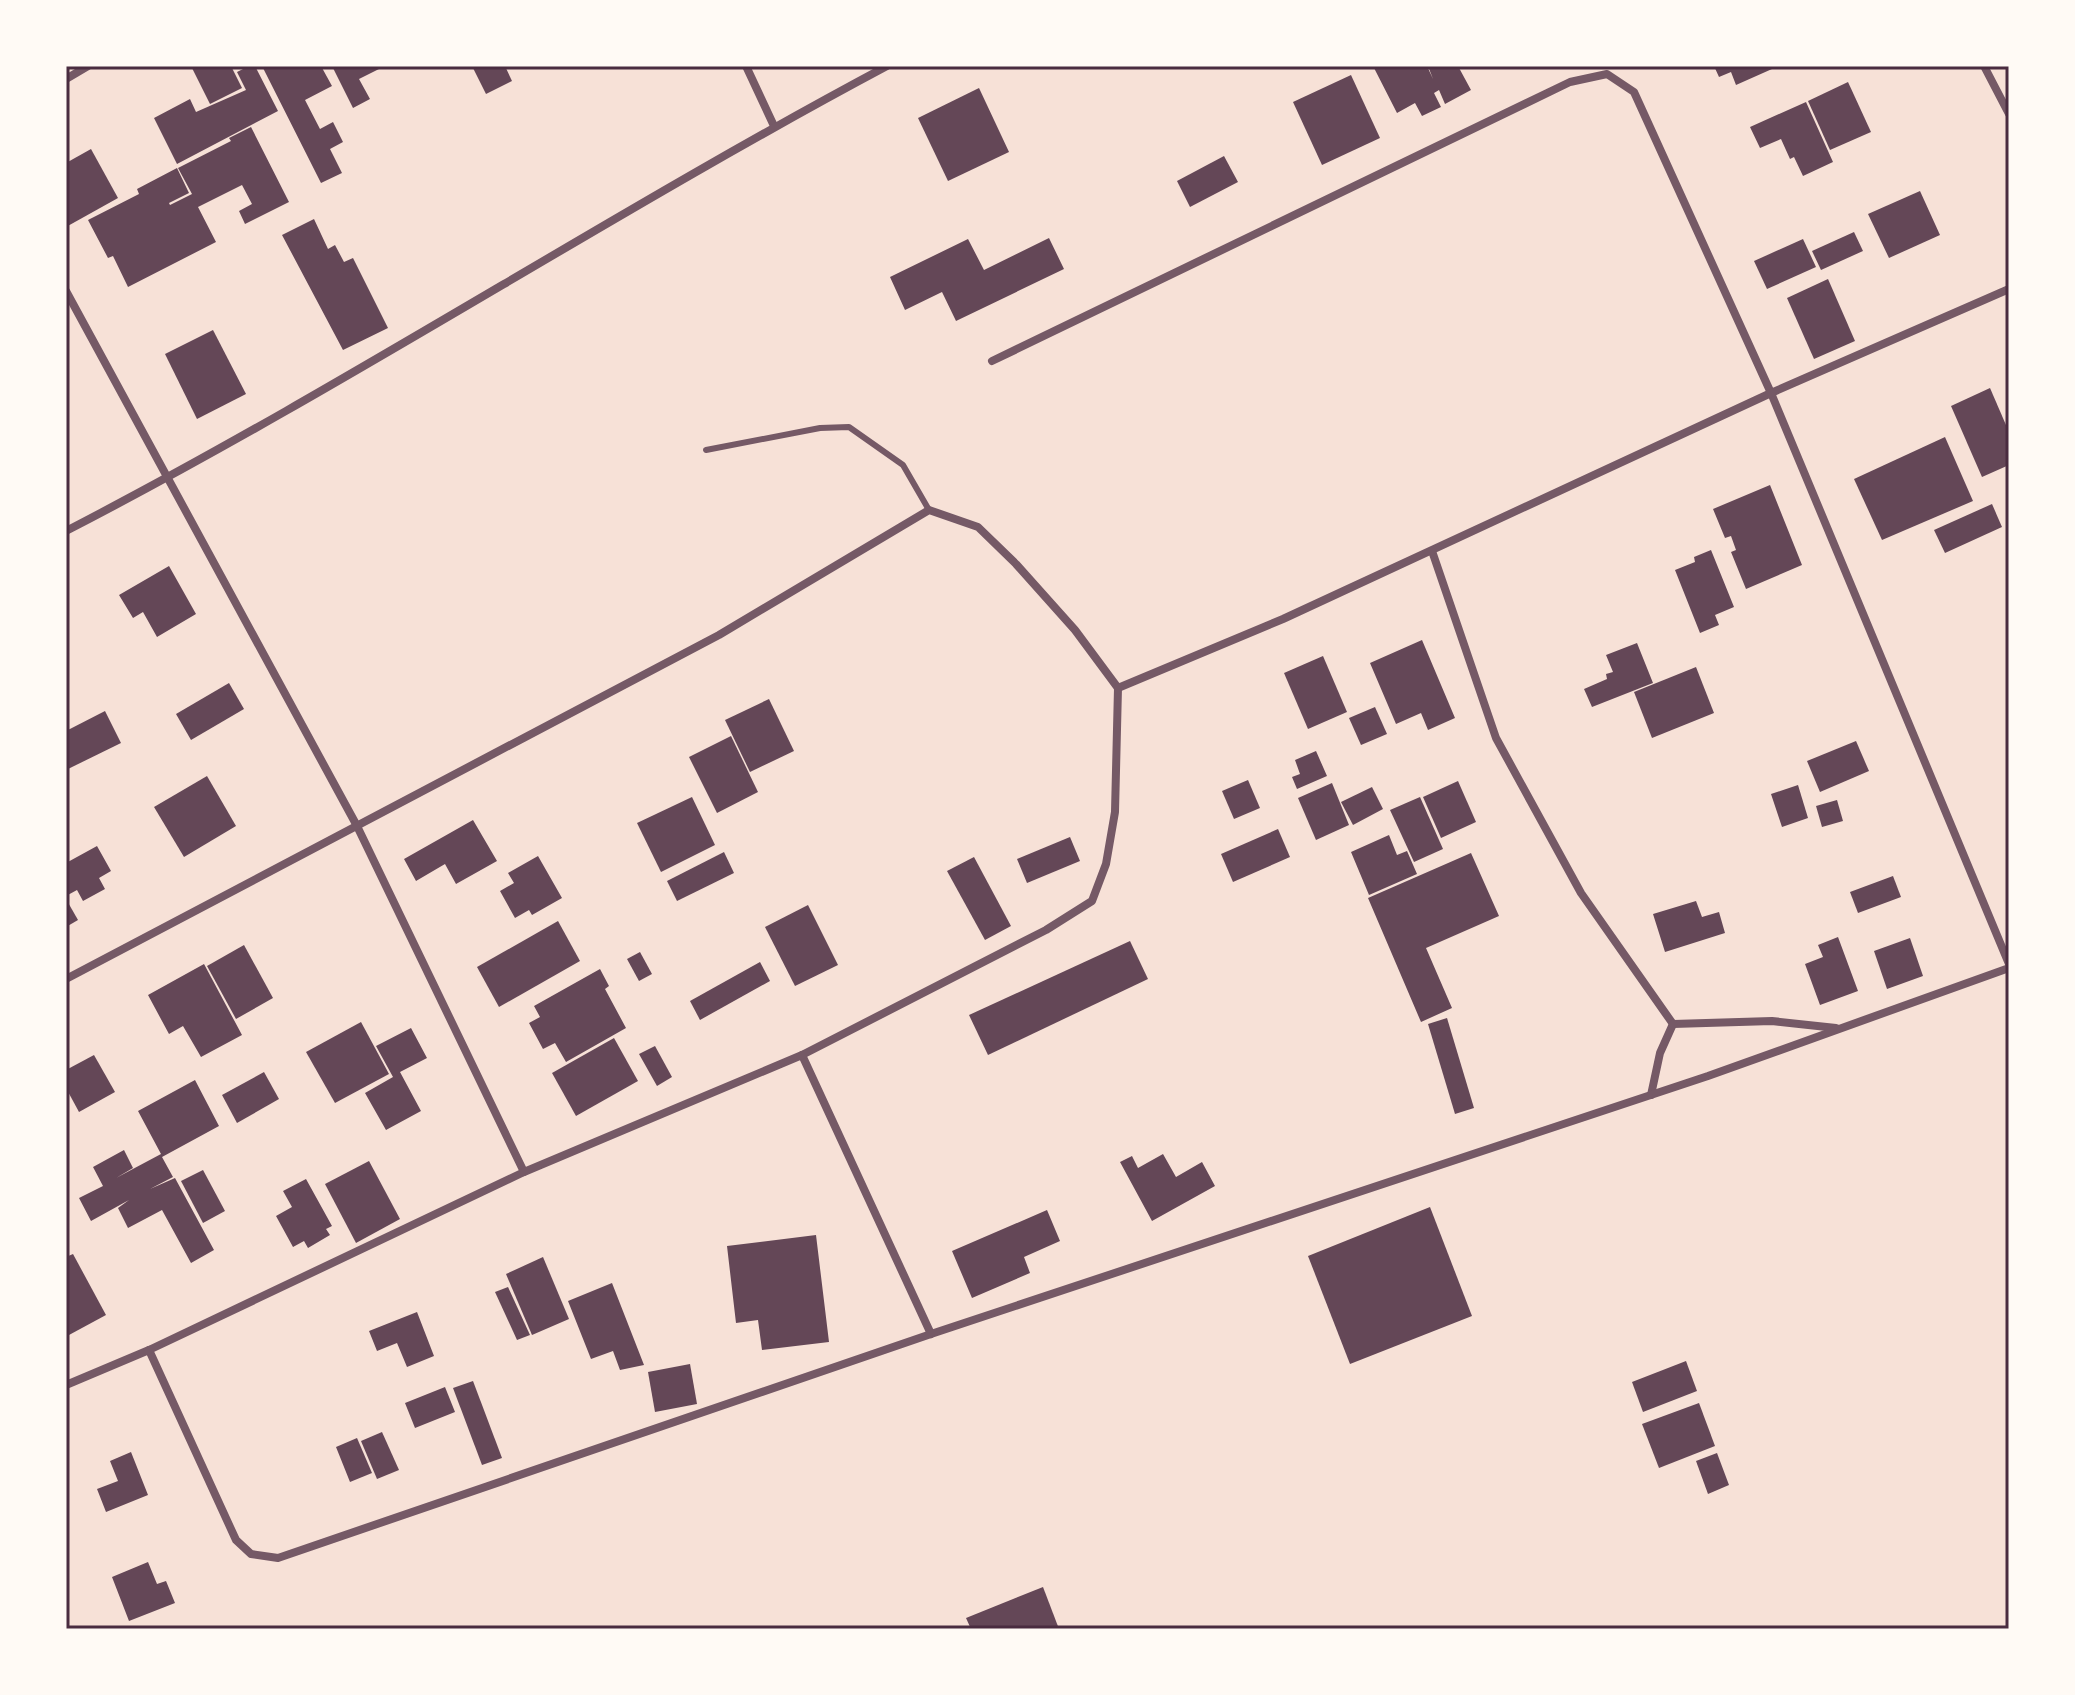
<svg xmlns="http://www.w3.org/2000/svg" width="2075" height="1695" viewBox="0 0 2075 1695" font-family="'Open Sans',sans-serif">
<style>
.building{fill:#644757}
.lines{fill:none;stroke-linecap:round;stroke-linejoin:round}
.service{stroke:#755966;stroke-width:6}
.minor{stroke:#755966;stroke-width:8}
.neatline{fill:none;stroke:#4a2c40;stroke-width:3}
</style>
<rect width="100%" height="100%" fill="#f7e1d7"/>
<g class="building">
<path d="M 191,66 L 231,66 L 242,88 L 210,104 Z"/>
<path d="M 249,66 L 255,66 L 278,111 L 177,164 L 154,118 L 190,99 L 196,112 L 246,90 L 237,72 Z"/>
<path d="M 262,66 L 321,66 L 332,86 L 305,100 L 320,129 L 333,122 L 343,142 L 330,149 L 342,173 L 321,183 Z"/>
<path d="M 332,66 L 385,66 L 359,79 L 370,99 L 353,108 Z"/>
<path d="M 472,66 L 505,66 L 512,81 L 486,94 Z"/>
<path d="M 1373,66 L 1427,66 L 1433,79 L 1428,66 L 1458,66 L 1471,90 L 1445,104 L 1439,90 L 1434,93 L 1441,107 L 1422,116 L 1415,103 L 1397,113 Z"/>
<path d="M 1714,66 L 1771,66 L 1772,69 L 1736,85 L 1731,72 L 1719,77 Z"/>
<path d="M 1351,75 L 1380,138 L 1322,165 L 1293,102 Z"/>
<path d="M 1848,82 L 1871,132 L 1830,150 L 1808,101 Z"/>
<path d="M 979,88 L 1009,152 L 948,181 L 918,118 Z"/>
<path d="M 1806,102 L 1833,162 L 1803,176 L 1794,157 L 1790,159 L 1781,139 L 1760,148 L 1750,127 Z"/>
<path d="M 251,127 L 289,202 L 245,224 L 239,211 L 252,204 L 242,185 L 198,207 L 216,242 L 128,287 L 113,256 L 108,258 L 88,220 L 139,194 L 137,189 L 177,168 L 189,193 L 169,203 L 170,205 L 192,194 L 178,168 L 231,141 L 229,138 Z"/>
<path d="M 91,149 L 118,198 L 66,227 L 66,163 Z"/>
<path d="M 1224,156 L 1238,182 L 1190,207 L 1177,181 Z"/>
<path d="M 1920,191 L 1940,235 L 1889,258 L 1868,214 Z"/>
<path d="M 314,219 L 328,249 L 335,245 L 344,262 L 353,258 L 388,328 L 343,350 L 282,235 Z"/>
<path d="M 1854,232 L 1863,251 L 1821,270 L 1812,251 Z"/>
<path d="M 1049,238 L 1064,269 L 956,321 L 942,292 L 905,310 L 890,277 L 968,239 L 984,270 Z"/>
<path d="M 1803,239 L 1816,267 L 1767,289 L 1754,261 Z"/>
<path d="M 1828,279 L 1855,341 L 1814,359 L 1787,298 Z"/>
<path d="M 213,330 L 246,394 L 197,419 L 165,354 Z"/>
<path d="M 1990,388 L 2009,432 L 2009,465 L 1982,477 L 1951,406 Z"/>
<path d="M 1945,437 L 1973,501 L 1882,540 L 1854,479 Z"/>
<path d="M 1770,485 L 1802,565 L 1746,589 L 1731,552 L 1736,550 L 1731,536 L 1725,538 L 1713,509 Z"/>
<path d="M 1992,504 L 2002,527 L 1945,553 L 1934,530 Z"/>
<path d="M 1711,550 L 1734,607 L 1715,615 L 1719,625 L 1700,633 L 1675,570 L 1695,562 L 1694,557 Z"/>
<path d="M 169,566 L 196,614 L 157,637 L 143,612 L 133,618 L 119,595 Z"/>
<path d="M 1422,640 L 1455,718 L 1428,730 L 1421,713 L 1396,724 L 1370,663 Z"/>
<path d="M 1637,643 L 1653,683 L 1592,707 L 1584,689 L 1607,679 L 1606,674 L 1613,672 L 1606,655 Z"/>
<path d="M 1323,656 L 1347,712 L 1308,729 L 1284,673 Z"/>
<path d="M 1696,667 L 1714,713 L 1652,738 L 1634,692 Z"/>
<path d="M 229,683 L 244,709 L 191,740 L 176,714 Z"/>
<path d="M 769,699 L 794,751 L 750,772 L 725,720 Z"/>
<path d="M 1375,707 L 1387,734 L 1361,745 L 1349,718 Z"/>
<path d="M 105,711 L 121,743 L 68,769 L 66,764 L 66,731 Z"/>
<path d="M 731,736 L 758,792 L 717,813 L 689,757 Z"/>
<path d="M 1856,741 L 1869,771 L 1820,792 L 1807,761 Z"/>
<path d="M 1316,751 L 1327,776 L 1297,789 L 1292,777 L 1300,774 L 1295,760 Z"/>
<path d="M 207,776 L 236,826 L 184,857 L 154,807 Z"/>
<path d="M 1248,780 L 1260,808 L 1234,819 L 1222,791 Z"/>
<path d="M 1458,781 L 1476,822 L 1441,838 L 1423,797 Z"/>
<path d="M 1332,783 L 1349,825 L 1316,840 L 1298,798 Z"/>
<path d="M 1798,785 L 1808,818 L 1782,827 L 1771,794 Z"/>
<path d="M 1372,787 L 1383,809 L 1353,825 L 1341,802 Z"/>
<path d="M 692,797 L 715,845 L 661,872 L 637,823 Z"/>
<path d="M 1420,797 L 1443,849 L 1414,862 L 1390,810 Z"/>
<path d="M 1837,800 L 1843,821 L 1822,827 L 1816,806 Z"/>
<path d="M 473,820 L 497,861 L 456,884 L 445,864 L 416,881 L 404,859 Z"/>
<path d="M 1278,829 L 1290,857 L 1233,882 L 1221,854 Z"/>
<path d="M 1389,835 L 1397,855 L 1407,851 L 1417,874 L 1369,895 L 1351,852 Z"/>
<path d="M 1070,837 L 1080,861 L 1027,883 L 1017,859 Z"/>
<path d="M 97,846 L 111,871 L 99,878 L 105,889 L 83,901 L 77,890 L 66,896 L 66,863 Z"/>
<path d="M 724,852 L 734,873 L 677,901 L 667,881 Z"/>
<path d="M 1471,853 L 1499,916 L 1426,948 L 1452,1008 L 1421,1022 L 1368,898 Z"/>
<path d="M 538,856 L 562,898 L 532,915 L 529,910 L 515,918 L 500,891 L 514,883 L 508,873 Z"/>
<path d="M 974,857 L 1011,926 L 985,940 L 947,871 Z"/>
<path d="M 1893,876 L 1901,897 L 1858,913 L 1850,892 Z"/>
<path d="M 66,899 L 78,920 L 66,927 Z"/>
<path d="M 1696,901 L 1702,917 L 1719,912 L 1725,933 L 1665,952 L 1653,914 Z"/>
<path d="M 808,905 L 838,965 L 795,986 L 765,927 Z"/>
<path d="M 558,921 L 580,961 L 499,1007 L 477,967 Z"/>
<path d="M 1838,937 L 1858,991 L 1820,1005 L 1805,964 L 1823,957 L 1818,945 Z"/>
<path d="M 1910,938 L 1923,976 L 1887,989 L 1874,951 Z"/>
<path d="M 1130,941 L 1148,979 L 988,1055 L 969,1015 Z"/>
<path d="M 244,945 L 273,998 L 236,1019 L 207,966 Z"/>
<path d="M 640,952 L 652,974 L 639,981 L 627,959 Z"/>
<path d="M 760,962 L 770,981 L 700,1020 L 690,1001 Z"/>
<path d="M 204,964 L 242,1035 L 201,1057 L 183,1026 L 169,1034 L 148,995 Z"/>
<path d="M 600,969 L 609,986 L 605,989 L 626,1028 L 566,1062 L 555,1043 L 543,1049 L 529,1023 L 540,1017 L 534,1006 Z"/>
<path d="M 1447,1018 L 1474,1108 L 1455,1114 L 1428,1024 Z"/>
<path d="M 361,1022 L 389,1074 L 335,1103 L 306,1052 Z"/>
<path d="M 411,1028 L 427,1058 L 400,1072 L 421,1111 L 386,1130 L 365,1093 L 393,1077 L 376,1046 Z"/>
<path d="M 614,1038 L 638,1081 L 576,1116 L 552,1073 Z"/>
<path d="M 655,1046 L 672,1077 L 657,1086 L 639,1054 Z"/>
<path d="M 94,1055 L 115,1092 L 79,1112 L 66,1088 L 66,1070 Z"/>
<path d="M 264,1072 L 279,1099 L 237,1123 L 222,1095 Z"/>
<path d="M 195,1080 L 219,1126 L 162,1157 L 173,1177 L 150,1189 L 175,1178 L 214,1250 L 191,1263 L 162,1210 L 128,1228 L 118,1208 L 129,1200 L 91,1221 L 79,1198 L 103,1186 L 93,1167 L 124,1150 L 133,1168 L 116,1178 L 161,1154 L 138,1111 Z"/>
<path d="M 1163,1154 L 1176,1177 L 1202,1162 L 1215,1186 L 1152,1221 L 1120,1162 L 1132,1156 L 1138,1168 Z"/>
<path d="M 369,1161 L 400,1219 L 356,1243 L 325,1184 Z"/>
<path d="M 203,1170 L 225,1211 L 203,1223 L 181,1181 Z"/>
<path d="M 306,1179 L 332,1226 L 326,1229 L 330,1235 L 308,1248 L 304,1241 L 293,1247 L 276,1216 L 292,1207 L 283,1191 Z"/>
<path d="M 1430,1207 L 1472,1316 L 1350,1364 L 1308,1256 Z"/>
<path d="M 1047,1210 L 1060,1241 L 1024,1257 L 1030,1273 L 972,1298 L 952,1251 Z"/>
<path d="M 816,1235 L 829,1342 L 762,1350 L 758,1320 L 736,1323 L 727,1246 Z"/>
<path d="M 73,1254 L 106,1315 L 69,1335 L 66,1330 L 66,1257 Z"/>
<path d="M 543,1257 L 569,1319 L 532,1335 L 506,1274 Z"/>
<path d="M 612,1283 L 644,1365 L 620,1370 L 613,1351 L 591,1359 L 568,1301 Z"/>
<path d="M 508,1287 L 530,1335 L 517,1340 L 495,1292 Z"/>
<path d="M 417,1312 L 434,1356 L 407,1367 L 397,1343 L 377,1351 L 369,1331 Z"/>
<path d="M 1686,1361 L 1697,1391 L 1643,1412 L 1632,1382 Z"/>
<path d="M 690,1364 L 697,1404 L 655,1412 L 648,1372 Z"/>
<path d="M 473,1381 L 502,1458 L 482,1465 L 453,1388 Z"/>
<path d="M 445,1387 L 455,1412 L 415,1428 L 405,1403 Z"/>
<path d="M 1699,1403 L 1715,1446 L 1659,1468 L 1642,1424 Z"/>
<path d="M 382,1432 L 399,1470 L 377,1479 L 361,1441 Z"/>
<path d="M 357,1438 L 372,1473 L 350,1482 L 336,1447 Z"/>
<path d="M 131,1452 L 148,1495 L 106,1512 L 97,1489 L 118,1481 L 110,1461 Z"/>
<path d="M 1717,1453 L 1729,1485 L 1708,1494 L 1696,1461 Z"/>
<path d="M 148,1562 L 157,1584 L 166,1581 L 175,1603 L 129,1621 L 112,1577 Z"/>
<path d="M 1043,1587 L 1059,1629 L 971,1629 L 966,1618 Z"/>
</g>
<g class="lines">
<path class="service" d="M 706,450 L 820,428 L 849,427 L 903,465 L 929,510"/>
<g class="minor">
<path d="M 746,66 L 774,126"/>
<path d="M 1984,66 L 2009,114"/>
<path d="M 66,79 L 88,66"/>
<path d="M 66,291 L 357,826 L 524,1172"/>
<path d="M 992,361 L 1570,82 L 1607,74 L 1634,92 L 1771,393 L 2009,964"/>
<path d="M 66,531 C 345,387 609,214 887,66"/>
<path d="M 1432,551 L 1496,738 L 1581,893 L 1673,1024 L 1772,1021 L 1836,1028"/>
<path d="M 66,979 L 719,635 L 929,510 L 978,527 L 1016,564 L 1075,630 L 1118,688"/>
<path d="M 802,1055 L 931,1334"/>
<path d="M 1651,1095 L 1660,1053 L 1673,1024"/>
<path d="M 149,1350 L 236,1540 L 251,1554 L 278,1558 L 931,1334 L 1708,1076 L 2009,968"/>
<path d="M 66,1385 L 149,1350 L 524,1172 L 802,1055 L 1046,930 L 1092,901 L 1106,864 L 1115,812 L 1118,688 L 1283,619 L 1771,393 L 2009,289"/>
</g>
</g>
<rect width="2075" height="1695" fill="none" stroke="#fffaf5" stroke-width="136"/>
<rect x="68" y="68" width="1939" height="1559" class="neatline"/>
</svg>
